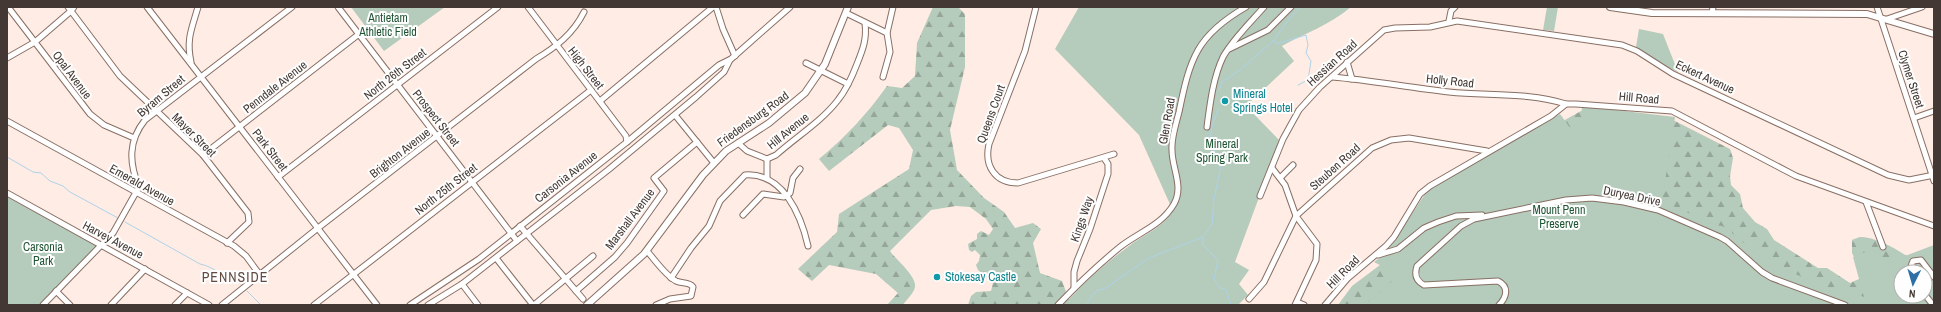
<svg xmlns="http://www.w3.org/2000/svg" width="1941" height="312" viewBox="0 0 1941 312" font-family="'Archivo Narrow',sans-serif">
<style>
.forest{fill:url(#forest-firs);fill-rule:evenodd}
.park{fill:#b5cbbb;fill-rule:evenodd}
.lines{fill:none;stroke-linecap:round;stroke-linejoin:round}
.stream{stroke:#aed3e8;stroke-width:1}
.minor-casing{stroke:#886f64;stroke-width:7}
.major-casing{stroke:#886f64;stroke-width:8}
.minor{stroke:#fff;stroke-width:5}
.major{stroke:#fff;stroke-width:6}
.culture-dot{fill:#0f9aa8;stroke:#fefefe;stroke-width:1.5}
.labels{text-anchor:middle;dominant-baseline:central;stroke-width:4;stroke-linejoin:round;paint-order:stroke}
.park-label{font-size:12px;fill:#205534;stroke:#fefefe}
.street-label{font-size:12px;fill:#433833;stroke:#fefefe}
.culture-label{font-size:12px;fill:#0d838f;stroke:#fefefe;text-anchor:start}
.quarter-label{font-size:14px;letter-spacing:1px;fill:#614a40;stroke:#fefefe}
</style>
<defs>
<pattern id="forest-firs" width="22" height="20" patternUnits="userSpaceOnUse"><rect width="22" height="20" fill="#b5cbbb"/><path d="M5 1l3.5 6h-7zM16 11l3.5 6h-7z" fill="#95a699"/></pattern>
</defs>
<rect width="100%" height="100%" fill="#feece5"/>
<g class="forest">
<path d="M 933,7 L 958,7 L 965,14 L 965,67 L 950,130 L 957,170 L 984,198 L 1004,212 L 1015,228 L 1033,223 L 1041,229 L 1033,243 L 1040,273 L 1062,281 L 1071,305 L 968,305 L 971,296 L 976,292 L 991,291 L 993,283 L 978,270 L 976,265 L 979,261 L 980,255 L 975,250 L 972,252 L 969,250 L 968,244 L 977,239 L 977,234 L 981,231 L 989,235 L 993,229 L 986,219 L 970,207 L 956,206 L 931,210 L 890,251 C 896,260 917,276 915,287 C 914,293 906,300 903,305 L 887,305 L 898,293 L 876,274 L 829,265 L 812,281 L 798,269 L 837,232 L 839,214 L 909,169 L 913,150 L 899,128 L 888,125 L 829,171 L 819,159 C 846,137 867,114 887,86 L 902,88 L 915,76 L 917,43 Z"/>
<path d="M 1581,111 L 1671,119 L 1730,149 L 1733,158 L 1730,176 L 1731,185 L 1740,194 L 1743,208 L 1755,222 L 1767,229 L 1774,240 L 1818,268 L 1827,268 L 1850,283 L 1859,279 L 1862,273 L 1852,253 L 1852,240 C 1855,239 1858,237 1861,237 C 1879,236 1928,265 1934,283 C 1936,289 1934,299 1934,305 L 1338,305 L 1352,286 L 1388,259 L 1434,193 ZM 1901,272 L 1925,272 L 1925,296 L 1901,296 Z"/>
</g>
<g class="park">
<path d="M 351,7 L 445,7 L 384,51 Z"/>
<path d="M 1079,7 L 1351,7 C 1330,25 1305,33 1282,46 L 1294,61 L 1246,106 L 1280,141 L 1235,262 L 1249,270 L 1239,284 L 1248,295 L 1238,305 L 1064,305 C 1084,282 1108,261 1133,243 C 1149,232 1161,228 1173,211 L 1139,135 L 1055,49 Z"/>
<path d="M 1547,7 L 1558,7 L 1554,31 L 1543,30 Z"/>
<path d="M 1639,29 L 1663,34 L 1678,72 L 1658,62 L 1636,47 Z"/>
<path d="M 1582,106 L 1675,117 L 1662,201 L 1715,225 L 1722,226 L 1732,231 L 1732,233 L 1767,262 L 1824,286 L 1854,293 L 1864,297 L 1853,257 L 1878,247 L 1884,264 L 1934,245 L 1934,305 L 1365,305 L 1399,275 L 1374,262 L 1382,256 L 1392,244 L 1427,191 L 1431,188 L 1560,114 L 1571,129 L 1581,126 ZM 1901,272 L 1925,272 L 1925,296 L 1901,296 Z"/>
<path d="M 7,193 L 103,245 L 43,305 L 7,305 Z"/>
</g>
<g class="lines">
<g class="stream">
<path d="M 1274,40 L 1276,44 L 1306,35 L 1308,45 L 1306,53 L 1311,61 L 1308,80 L 1298,85"/>
<path d="M 1219,91 L 1222,82 L 1240,70 L 1274,40 L 1292,15 L 1301,7"/>
<path d="M 7,157 L 33,172 L 41,173 L 50,181 L 63,186 L 70,192 L 118,218"/>
<path d="M 125,222 L 200,264 C 213,266 223,278 237,279 L 240,284"/>
<path d="M 1203,238 L 1203,245 L 1218,260 L 1214,279 L 1219,287 L 1226,290 L 1231,305"/>
<path d="M 247,291 L 261,305"/>
<path d="M 1086,305 L 1093,295 L 1098,290 L 1104,289 L 1149,258 L 1203,237 L 1212,224 L 1214,199 L 1222,161 C 1205,141 1210,132 1218,109"/>
</g>
<defs>
<g id="minor">
<path d="M 8,7 L 90,114 L 104,125 L 134,138"/>
<path d="M 68,7 L 120,76 L 203,155 L 248,213 L 249,222 L 227,243"/>
<path d="M 147,7 L 377,305"/>
<path d="M 338,7 L 517,241"/>
<path d="M 528,7 L 626,136 L 627,142"/>
<path d="M 716,7 L 723,29 L 735,56"/>
<path d="M 1036,7 L 1025,51 L 989,144 C 984,166 995,183 1018,183 L 1114,154"/>
<path d="M 1877,7 L 1934,181"/>
<path d="M 846,13 L 887,33 L 890,52 L 883,77"/>
<path d="M 1712,13 L 1713,7"/>
<path d="M 1887,19 L 1922,7"/>
<path d="M 1449,21 L 1451,11 L 1455,7"/>
<path d="M 887,33 L 893,7"/>
<path d="M 1229,49 L 1268,30 L 1291,7"/>
<path d="M 7,58 L 35,42 L 71,11 L 74,7"/>
<path d="M 191,62 C 186,39 192,28 198,7"/>
<path d="M 1347,62 L 1352,79"/>
<path d="M 806,63 L 848,84"/>
<path d="M 1332,77 C 1371,80 1410,88 1449,92 C 1488,96 1528,92 1566,104"/>
<path d="M 600,101 L 713,7"/>
<path d="M 675,115 L 714,163"/>
<path d="M 1914,118 L 1934,111"/>
<path d="M 7,121 L 234,246 L 246,256 L 260,275"/>
<path d="M 1207,127 C 1210,104 1213,78 1223,57 C 1233,39 1250,23 1264,7"/>
<path d="M 738,143 L 747,151 L 767,159"/>
<path d="M 203,155 L 359,34"/>
<path d="M 767,159 L 776,155 C 796,137 822,121 838,100 C 847,89 852,77 857,64 C 863,49 867,39 865,23"/>
<path d="M 767,159 L 767,177"/>
<path d="M 1272,168 L 1285,185 L 1296,216 L 1317,244 L 1316,260 L 1295,305"/>
<path d="M 278,177 L 498,7"/>
<path d="M 1280,178 L 1293,165"/>
<path d="M 7,193 L 209,305"/>
<path d="M 1260,196 L 1283,139 L 1299,110 L 1320,87 L 1384,30 L 1395,28 L 1430,27 L 1457,21 L 1622,45 L 1637,51 L 1673,74 L 1888,175 L 1909,180 L 1934,175"/>
<path d="M 1866,202 L 1883,247"/>
<path d="M 743,215 L 763,194 L 784,197 L 790,193 L 793,178 L 800,169"/>
<path d="M 520,226 L 583,299"/>
<path d="M 647,251 C 655,260 665,275 676,281 C 682,284 689,281 693,287 L 691,296 L 670,299 L 656,305"/>
<path d="M 1378,255 L 1398,249 L 1424,228 L 1438,222 L 1456,216 L 1482,215"/>
<path d="M 496,258 L 533,305"/>
<path d="M 1912,272 L 1911,266 L 1913,261 L 1921,260 L 1934,277"/>
<path d="M 671,278 L 691,248 L 709,226 L 720,201 L 745,175 C 783,172 801,215 808,246"/>
<path d="M 462,284 L 478,305"/>
<path d="M 1074,288 L 1074,272 L 1077,261 L 1090,229 L 1108,174 L 1108,164 L 1104,158"/>
<path d="M 56,291 L 70,305"/>
<path d="M 576,291 L 615,257 L 627,243 L 664,191 L 654,178 L 697,142"/>
<path d="M 1925,295 L 1933,305"/>
<path d="M 1249,299 L 1264,282 L 1296,216 L 1372,148 L 1391,140 L 1409,138 L 1487,151"/>
<path d="M 1297,302 L 1304,305"/>
<path d="M 43,305 L 113,233 L 139,187 C 129,163 128,141 145,120 L 292,7"/>
<path d="M 111,305 L 145,269"/>
<path d="M 175,305 L 187,293"/>
<path d="M 222,305 L 318,228 L 536,59 C 556,47 573,34 584,12"/>
<path d="M 314,305 L 591,90"/>
<path d="M 410,305 L 479,259 L 627,142 L 719,65 L 731,59 L 790,7"/>
<path d="M 428,305 L 462,284 L 608,170 L 696,97 L 724,72 L 730,60"/>
<path d="M 534,305 L 593,256"/>
<path d="M 1058,305 C 1077,285 1098,265 1120,247 C 1139,232 1161,226 1174,204 C 1184,186 1172,169 1172,150 C 1171,138 1176,124 1179,112 C 1190,58 1197,35 1246,7"/>
<path d="M 1325,305 L 1348,278 L 1386,246 L 1394,237 L 1420,194 L 1430,186 L 1551,116 L 1566,104 L 1576,104 L 1672,111 L 1796,176 L 1934,226"/>
<path d="M 1499,305 C 1506,298 1510,287 1498,281 L 1424,285 C 1416,281 1414,275 1417,266 L 1461,226 L 1474,219 L 1566,200 L 1592,198 L 1624,202 L 1658,210 L 1720,237 L 1727,241 L 1762,272 L 1772,278 L 1845,305"/>
</g>
<g id="major">
<path d="M 1610,7 L 1652,13 L 1867,14 L 1934,34"/>
<path d="M 587,305 L 644,254 L 703,175 L 726,151 L 769,123 L 805,93 L 825,64 L 848,7"/>
</g>
</defs>
<use href="#minor" class="minor-casing"/>
<use href="#major" class="major-casing"/>
<use href="#minor" class="minor"/>
<use href="#major" class="major"/>
</g>
<g class="culture-dot">
<circle cx="1225" cy="101" r="4"/>
<circle cx="937" cy="277" r="4"/>
</g>
<g class="labels">
<g class="park-label">
<text x="388" y="18">Antietam<tspan x="388" dy="14">Athletic Field</tspan></text>
<text x="1222" y="144">Mineral<tspan x="1222" dy="14">Spring Park</tspan></text>
<text x="1559" y="210">Mount Penn<tspan x="1559" dy="14">Preserve</tspan></text>
<text x="43" y="247">Carsonia<tspan x="43" dy="14">Park</tspan></text>
</g>
<g class="street-label">
<text transform="translate(1332 63) rotate(-42)">Hessian Road</text>
<text transform="translate(586 68) rotate(52)">High Street</text>
<text transform="translate(395 74) rotate(-38)">North 26th Street</text>
<text transform="translate(72 75) rotate(53)">Opal Avenue</text>
<text transform="translate(1705 77) rotate(25)">Eckert Avenue</text>
<text transform="translate(1911 79) rotate(72)">Clymer Street</text>
<text transform="translate(1450 81) rotate(6)">Holly Road</text>
<text transform="translate(275 87) rotate(-38)">Penndale Avenue</text>
<text transform="translate(161 96) rotate(-40)">Byram Street</text>
<text transform="translate(1639 98) rotate(5)">Hill Road</text>
<text transform="translate(991 114) rotate(-70)">Queens Court</text>
<text transform="translate(436 118) rotate(52)">Prospect Street</text>
<text transform="translate(753 119) rotate(-36)">Friedensburg Road</text>
<text transform="translate(1167 121) rotate(-80)">Glen Road</text>
<text transform="translate(788 131) rotate(-39)">Hill Avenue</text>
<text transform="translate(194 135) rotate(45)">Mayer Street</text>
<text transform="translate(270 150) rotate(52)">Park Street</text>
<text transform="translate(400 153) rotate(-38)">Brighton Avenue</text>
<text transform="translate(1335 167) rotate(-42)">Steuben Road</text>
<text transform="translate(566 177) rotate(-38)">Carsonia Avenue</text>
<text transform="translate(142 185) rotate(29)">Emerald Avenue</text>
<text transform="translate(446 189) rotate(-38)">North 25th Street</text>
<text transform="translate(1632 196) rotate(12)">Duryea Drive</text>
<text transform="translate(630 219) rotate(-53)">Marshall Avenue</text>
<text transform="translate(1082 219) rotate(-71)">Kings Way</text>
<text transform="translate(113 240) rotate(28)">Harvey Avenue</text>
<text transform="translate(1343 272) rotate(-45)">Hill Road</text>
</g>
<g class="culture-label">
<text x="1233" y="94">Mineral<tspan x="1233" dy="14">Springs Hotel</tspan></text>
<text x="945" y="277">Stokesay Castle</text>
</g>
<g class="quarter-label">
<text x="235" y="277">PENNSIDE</text>
</g>
</g>
<rect width="1941" height="312" fill="none" stroke="#433833" stroke-width="16"/>
<g transform="translate(1913 284) rotate(185)"><circle r="19" fill="#fefefe" stroke="#b3afad"/>
<path d="M0-3L7 15L0 10L-7 15Z" fill="#2d70a6"/>
<text y="-6" font-size="11" font-weight="bold" text-anchor="middle" fill="#433833">N</text>
</g>
</svg>
